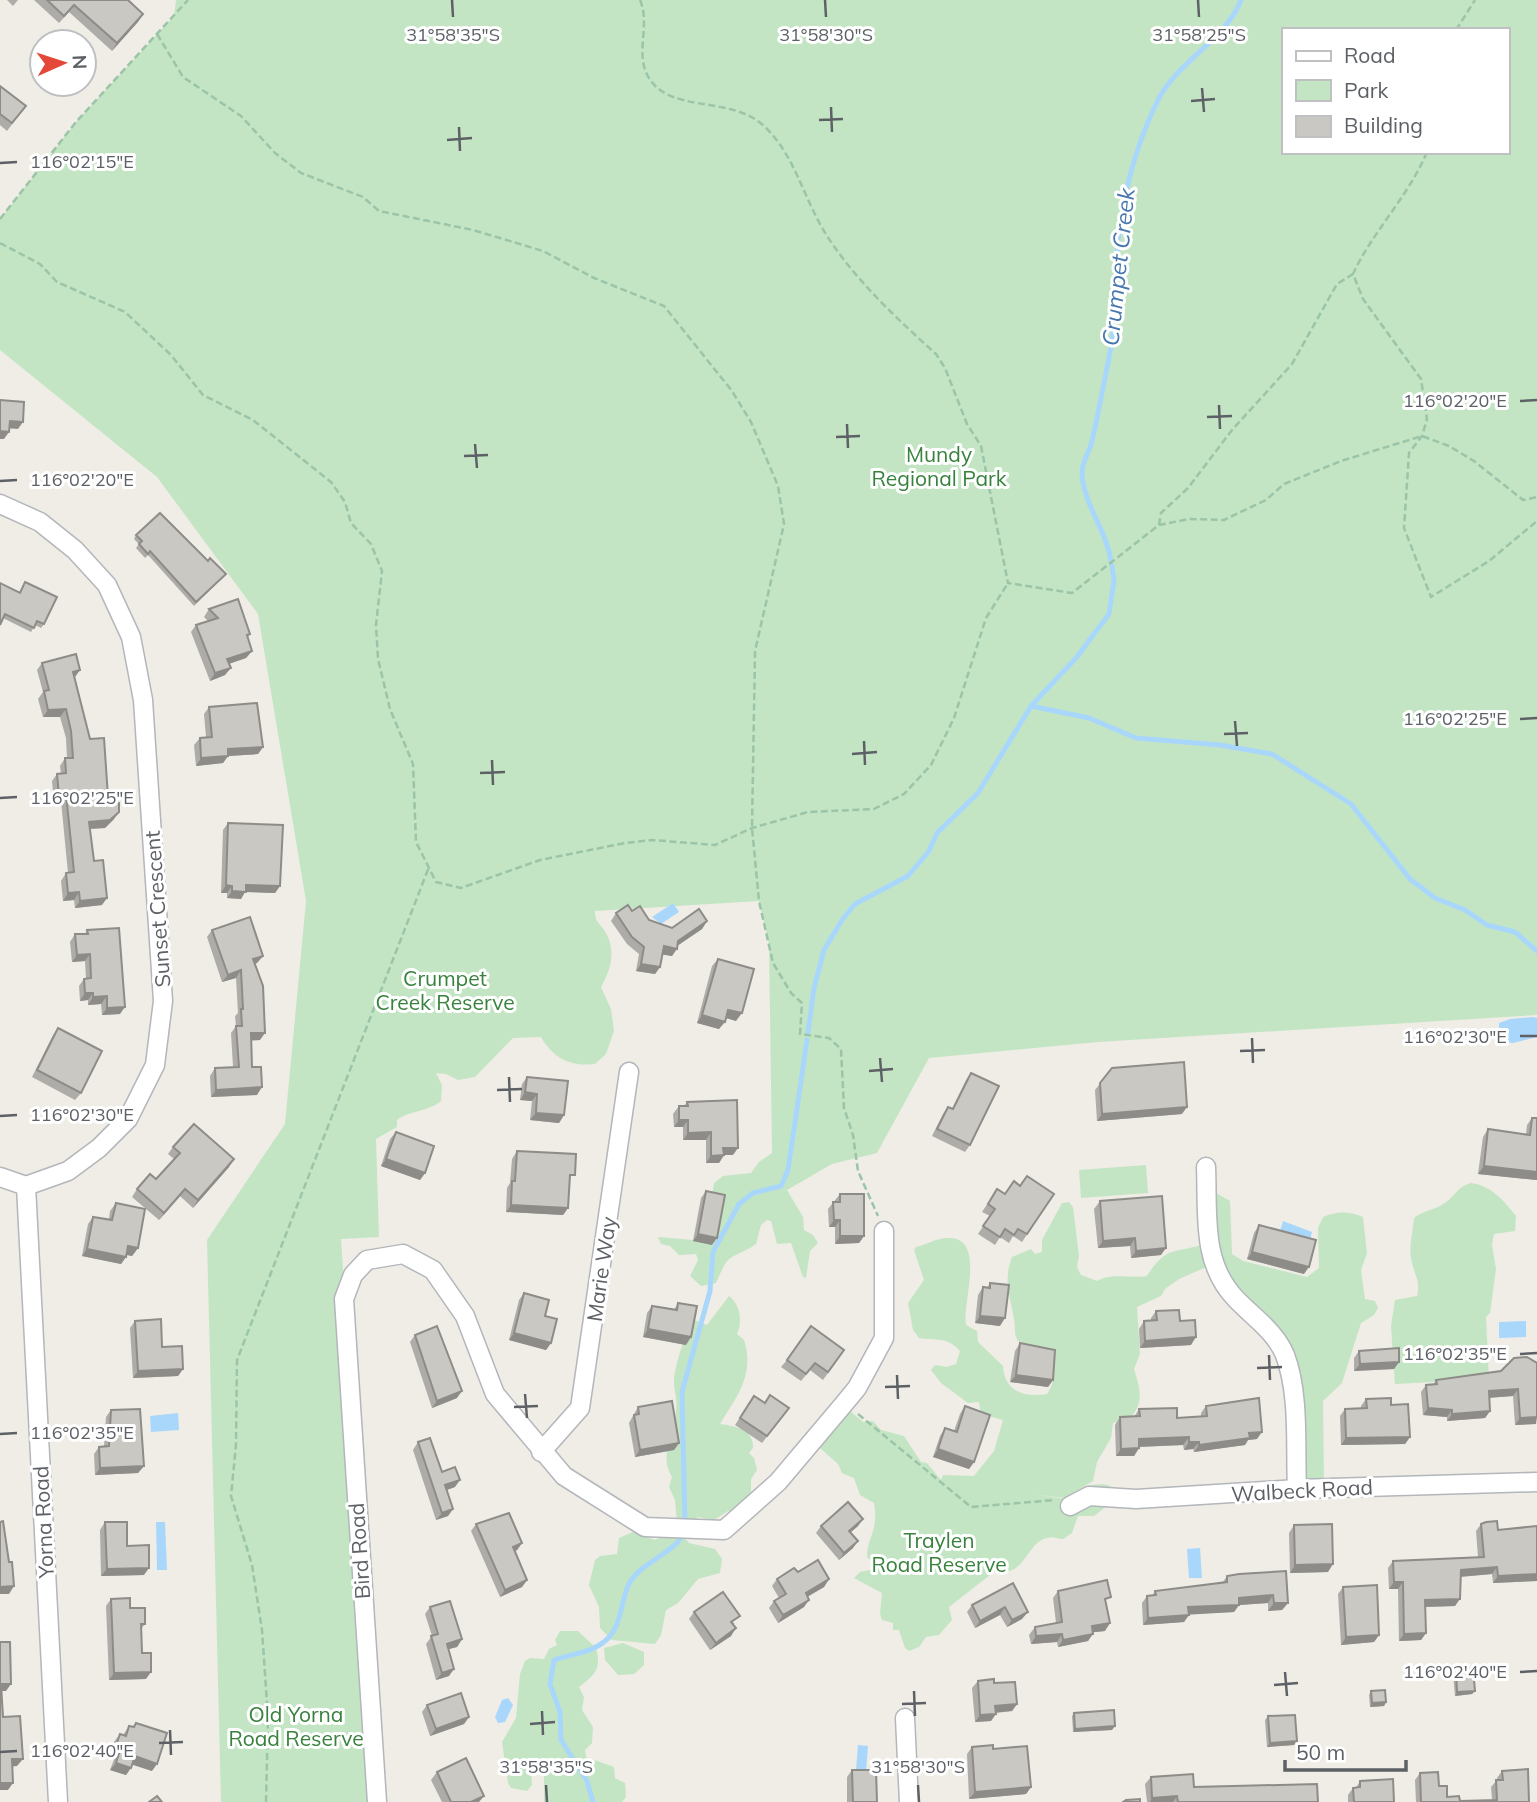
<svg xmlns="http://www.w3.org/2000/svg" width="1537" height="1802" viewBox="0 0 1537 1802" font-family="Mulish,sans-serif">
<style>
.green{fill:#c3e5c4;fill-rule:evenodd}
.water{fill:#a9d7fc}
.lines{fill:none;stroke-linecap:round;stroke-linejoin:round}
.stream{stroke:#a9d7fc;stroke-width:5}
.minor-casing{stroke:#b3b6ba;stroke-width:21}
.path{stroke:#9bc4a8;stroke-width:2.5;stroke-dasharray:7 3.5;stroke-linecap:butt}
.minor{stroke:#fff;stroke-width:18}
.wall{fill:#aeaca8}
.shaded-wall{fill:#8d8c88}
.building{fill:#cac8c3;stroke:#8d8c88;stroke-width:2}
.ticks{fill:none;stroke:#5d6166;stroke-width:2.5}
.labels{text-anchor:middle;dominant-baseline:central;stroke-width:6;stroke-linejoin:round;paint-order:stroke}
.park-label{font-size:21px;fill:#38823d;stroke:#fff}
.street-label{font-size:21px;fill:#5d6166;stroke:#fff}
.water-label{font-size:23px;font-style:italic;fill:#4677ae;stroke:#fff}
.ticks-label{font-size:18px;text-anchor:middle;fill:#5d6166;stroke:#fff;stroke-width:6;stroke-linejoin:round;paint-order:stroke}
</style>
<rect width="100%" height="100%" fill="#efede6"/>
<g class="green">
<path d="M 176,0 L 1537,0 L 1537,1015 L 1098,1042 L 929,1058 L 877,1153 L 832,1164 L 787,1190 L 803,1217 L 804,1230 L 813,1235 L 818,1243 L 810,1251 L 806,1278 L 803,1277 L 791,1243 L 777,1244 L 771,1221 L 767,1220 L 761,1225 L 756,1244 C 728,1262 730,1250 716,1283 L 701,1286 L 690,1276 L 698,1260 L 696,1254 L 679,1255 L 670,1246 L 661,1244 L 658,1237 L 705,1241 L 714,1183 L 723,1176 L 751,1173 L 759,1162 L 772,1153 L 769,944 L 759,901 L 595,911 C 595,921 598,922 604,930 C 617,949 611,970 601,987 L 611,1009 L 614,1031 L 606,1054 L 595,1064 C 570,1067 553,1058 541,1037 L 513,1038 L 475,1077 L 458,1080 L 446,1074 L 436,1073 L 442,1085 L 441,1101 C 428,1112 410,1110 397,1120 L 397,1127 L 376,1139 L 379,1237 L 341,1239 L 378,1802 L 221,1802 L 207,1240 L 285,1124 L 306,901 L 258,614 L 157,477 L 0,350 L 0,219 L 76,122 L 174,16 ZM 1283,30 L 1507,30 L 1507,152 L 1283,152 Z"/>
<path d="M 1146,1165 L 1148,1193 L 1081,1198 L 1079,1170 Z"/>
<path d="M 1471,1183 C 1492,1186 1503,1200 1516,1216 L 1515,1231 L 1494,1234 L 1492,1245 L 1496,1269 L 1490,1313 L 1486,1317 L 1489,1379 L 1395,1384 L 1391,1326 L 1395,1300 L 1417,1296 C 1421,1280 1413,1272 1411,1258 C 1409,1246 1413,1230 1414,1218 C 1424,1210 1435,1210 1445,1203 C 1455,1196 1457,1187 1471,1183 Z"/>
<path d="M 1216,1193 L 1230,1201 L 1232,1254 L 1243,1261 L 1307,1277 L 1319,1268 L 1318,1228 L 1323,1217 C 1337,1211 1349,1211 1363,1217 L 1367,1253 L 1361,1270 L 1365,1299 L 1375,1301 L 1378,1308 L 1374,1315 L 1361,1323 L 1342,1383 L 1323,1401 L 1324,1486 L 1299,1487 L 1287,1353 L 1225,1283 L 1209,1195 Z"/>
<path d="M 1069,1202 L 1073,1207 L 1079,1256 L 1077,1267 L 1081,1275 L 1097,1281 C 1113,1272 1128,1279 1147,1276 C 1166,1246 1174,1253 1207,1244 L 1211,1265 L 1179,1279 L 1165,1289 L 1161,1296 L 1137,1307 L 1140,1354 L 1134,1369 C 1140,1389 1145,1402 1129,1419 L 1113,1423 L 1111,1438 L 1097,1462 L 1093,1481 L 1064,1498 L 1032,1494 L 1066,1499 C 1079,1489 1103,1476 1117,1491 L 1108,1505 L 1094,1516 L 1078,1516 L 1072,1533 L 1063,1539 C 1057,1539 1052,1536 1047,1538 C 1028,1542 1026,1571 1004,1572 L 999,1568 L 949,1607 L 952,1620 L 939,1635 L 926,1637 L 919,1647 L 909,1651 L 905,1648 L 899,1630 L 893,1630 L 893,1623 L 882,1620 L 880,1614 L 882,1593 L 854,1578 L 860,1572 L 878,1568 L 867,1557 C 867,1537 879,1531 874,1503 L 860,1495 L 854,1478 L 842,1473 L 838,1464 L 812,1441 L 843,1405 L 863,1422 L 873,1421 L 881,1430 L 904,1436 L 921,1462 L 927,1463 L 941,1480 L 943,1475 L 974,1476 L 994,1451 L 1003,1420 L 981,1414 L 979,1402 L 968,1403 L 941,1383 L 931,1370 L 935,1365 L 947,1367 L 956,1364 L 960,1351 C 947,1336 936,1341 919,1338 L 913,1330 L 908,1303 L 924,1280 L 914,1250 L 916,1247 C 926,1245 936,1238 948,1238 C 987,1237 962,1302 966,1325 L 977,1331 L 978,1342 L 1003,1366 C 1004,1391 1024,1398 1047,1394 C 1056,1381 1056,1367 1050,1352 L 1018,1341 C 1013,1332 1016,1328 1014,1319 C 1010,1296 1003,1280 1012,1257 L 1031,1249 L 1035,1254 L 1042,1252 L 1042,1240 L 1062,1203 Z"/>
<path d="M 729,1296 C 740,1304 743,1322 737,1334 L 744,1340 C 755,1375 737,1396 720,1424 C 736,1426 754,1430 753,1448 L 749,1453 L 754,1458 L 757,1470 L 751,1479 L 751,1491 L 754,1496 L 742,1511 L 728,1511 L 714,1520 L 698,1517 L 693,1521 L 677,1523 L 675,1500 L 669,1487 L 672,1477 C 659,1456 673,1435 676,1413 C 678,1402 674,1392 674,1381 C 674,1367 686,1333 692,1319 L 707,1325 Z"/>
<path d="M 633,1532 L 655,1540 L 665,1535 L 683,1536 L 689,1543 L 715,1549 L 722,1559 L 720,1573 L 698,1579 L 678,1603 L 666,1610 L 661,1635 L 655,1644 L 612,1640 L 600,1628 L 599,1607 L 589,1585 L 595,1560 L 600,1556 L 617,1554 L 619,1538 Z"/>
<path d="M 560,1631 L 578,1631 L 596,1648 C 602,1670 594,1675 579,1687 L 584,1697 L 582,1710 L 593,1727 L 592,1743 L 585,1750 L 586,1757 L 614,1767 L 615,1778 L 625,1783 L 626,1797 L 622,1802 L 544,1802 L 544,1775 L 536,1767 L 531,1767 L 532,1785 L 527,1791 L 511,1788 L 508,1783 L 502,1742 L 516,1718 L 520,1674 L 525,1661 L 530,1658 L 544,1659 L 549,1649 L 557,1645 L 555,1640 Z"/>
<path d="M 623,1643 L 644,1652 L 644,1665 L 634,1674 L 618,1675 L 605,1660 L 604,1648 Z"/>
</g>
<g class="water">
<path d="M 673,903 L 679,912 L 661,924 L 652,917 Z"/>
<path d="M 1533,1017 L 1537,1018 L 1537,1037 L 1513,1043 L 1499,1041 L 1499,1023 L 1510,1019 Z"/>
<path d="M 1283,1221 L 1312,1232 L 1308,1247 L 1278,1238 Z"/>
<path d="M 1526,1321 L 1526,1337 L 1499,1338 L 1499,1322 Z"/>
<path d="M 178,1413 L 179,1430 L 151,1432 L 150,1416 Z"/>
<path d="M 156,1522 L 165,1522 L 167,1570 L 157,1570 Z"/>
<path d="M 1200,1548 L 1202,1578 L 1189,1578 L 1187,1549 Z"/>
<path d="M 508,1698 L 513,1705 L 505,1722 L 498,1723 L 495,1717 L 502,1700 Z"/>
<path d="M 858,1745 L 868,1746 L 866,1771 L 856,1770 Z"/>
</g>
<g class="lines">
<g class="stream">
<path d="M 1111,562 C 1107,530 1082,503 1082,471 C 1083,461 1090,450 1092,441 C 1099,410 1105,378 1111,347 C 1116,320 1115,294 1116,267 C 1119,209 1132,154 1157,102 C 1176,62 1225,41 1241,0"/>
<path d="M 1031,706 L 1089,718 L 1136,738 L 1220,745 L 1272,754 L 1351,804 L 1410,879 L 1435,898 L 1465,910 L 1487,925 L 1515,932 L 1537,951"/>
<path d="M 808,1032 L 814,988 L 824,950 L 842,920 L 855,904 L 908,876 L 929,851 L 937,833 L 978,793 L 1031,706 L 1076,658 L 1109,614 L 1114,581 L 1112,566"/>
<path d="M 685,1524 L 682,1392 L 710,1291 L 713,1252 L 739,1204 L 753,1193 L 781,1186 L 788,1170 L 807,1040"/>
<path d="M 593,1802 L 587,1781 L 561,1740 L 560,1712 L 550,1684 L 554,1660 C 571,1654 591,1653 605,1641 C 623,1627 620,1599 630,1582 C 642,1562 680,1550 684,1531"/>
</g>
<defs>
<g id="minor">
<path d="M 0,504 L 40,522 L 75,550 L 107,585 L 131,637 L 143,700 L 163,1001 L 155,1065 L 128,1119 L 99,1148 L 68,1171 L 26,1186"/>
<path d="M 1206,1167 C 1208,1214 1201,1263 1236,1299 C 1253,1317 1275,1331 1285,1355 C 1300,1395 1295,1447 1297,1489"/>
<path d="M 0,1177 L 26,1186 L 58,1802"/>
<path d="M 541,1452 L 580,1408 L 629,1072"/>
<path d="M 1070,1506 L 1089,1496 L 1136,1499 L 1297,1489 L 1537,1482"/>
<path d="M 905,1718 L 909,1802"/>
<path d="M 377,1802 L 344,1299 L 353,1275 L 367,1260 L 403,1254 L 433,1270 L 465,1316 L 495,1394 L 564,1476 L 645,1527 L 724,1530 L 778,1482 L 843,1405 L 857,1388 L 884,1338 L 884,1231"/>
</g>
</defs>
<use href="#minor" class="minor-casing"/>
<g class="path">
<path d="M 640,0 C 651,25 634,54 649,78 C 671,114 731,95 764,126 C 794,154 803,196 824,231 C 852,277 896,318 936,354 L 945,368 L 967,424 L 981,446 L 1008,583 L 1072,593 L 1159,525 L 1189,519 L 1224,520 L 1266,500 L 1284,484 L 1341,461 L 1422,436 L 1449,446 L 1474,461 L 1523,500 L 1537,497"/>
<path d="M 1456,30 L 1475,0"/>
<path d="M 157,34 L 183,77 L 241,116 L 275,153 L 301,173 L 363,197 L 379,211 L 473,230 L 543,251 L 594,278 L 664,306 L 732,391 L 751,422 L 778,486 L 784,524 L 755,651 L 752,828 L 759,901 L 773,963 L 791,993 L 802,1003 L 800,1034 L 829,1038 L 841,1049 L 844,1108 L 853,1135 L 858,1171 L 878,1216"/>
<path d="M 1427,152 C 1408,197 1373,231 1353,274 L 1363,299 L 1421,379 L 1427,419 L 1422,436 L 1409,453 L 1404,528 L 1431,597 L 1489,561 L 1537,521"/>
<path d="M 0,219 L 76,122 L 188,0"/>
<path d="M 0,243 L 40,264 L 57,282 L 125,312 L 171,355 L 203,395 L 253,420 L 331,482 L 345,502 L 351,523 L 371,544 L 382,571 L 376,625 L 378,659 L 390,709 L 413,764 L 416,842 L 436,882 L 461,888 L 540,860 L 625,843 L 652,840 L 715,845 L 752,828 L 808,812 L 874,809 L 904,794 L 931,765 L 954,718 L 986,618 L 1008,583"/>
<path d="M 1159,525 L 1161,513 L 1188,488 L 1232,430 L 1292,364 L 1337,284 L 1353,274"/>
<path d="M 858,1414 L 971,1507 L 1055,1500"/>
<path d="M 266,1802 L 268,1718 L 262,1630 L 252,1565 L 231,1496 L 236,1445 L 237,1360 L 429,867"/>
</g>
<use href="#minor" class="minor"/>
</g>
<g class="wall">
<path d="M 7,0 L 18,0 L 13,6 Z"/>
<path d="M 34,0 L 128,0 L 143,14 L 112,51 L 69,12 L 59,23 Z"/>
<path d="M 0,86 L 26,106 L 7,131 L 0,125 Z"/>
<path d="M 136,535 L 208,561 L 226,574 L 194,606 L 148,555 L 145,558 L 136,548 L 139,544 L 134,539 Z"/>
<path d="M 25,582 L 44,624 L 41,628 L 35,625 L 31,632 L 3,618 L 0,583 L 19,593 Z"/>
<path d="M 209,609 L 250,634 L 247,638 L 252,651 L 246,658 L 229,664 L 225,675 L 210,681 L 191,632 L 196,625 L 208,621 L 204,617 Z"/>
<path d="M 42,663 L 75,677 L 90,739 L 108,797 L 114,819 L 105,828 L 90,829 L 94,861 L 102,905 L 75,908 L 74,900 L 63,901 L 61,881 L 66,873 L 68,873 L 61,801 L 54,802 L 52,781 L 57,774 L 61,774 L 60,766 L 65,758 L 67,758 L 66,738 L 60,717 L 43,717 L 38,699 L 43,692 L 37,670 Z"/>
<path d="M 209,707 L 263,747 L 258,754 L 228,756 L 223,763 L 196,766 L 194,745 L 200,738 L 206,737 L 204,714 Z"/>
<path d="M 228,823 L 280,886 L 275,893 L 245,892 L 241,899 L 227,898 L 227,893 L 221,893 L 223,830 Z"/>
<path d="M 632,911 L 649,920 L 672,928 L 707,921 L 702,929 L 677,946 L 672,956 L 662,954 L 660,967 L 655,974 L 636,971 L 639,954 L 627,944 L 611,921 L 616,913 Z"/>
<path d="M 87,930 L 120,1014 L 102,1015 L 101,1004 L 88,1005 L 88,1000 L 80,1001 L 79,986 L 84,979 L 86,979 L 85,961 L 72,962 L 70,942 L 75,934 L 85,934 Z"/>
<path d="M 212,930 L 263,956 L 257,963 L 255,964 L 260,1040 L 251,1040 L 252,1067 L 257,1095 L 211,1097 L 210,1076 L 215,1068 L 233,1067 L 231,1033 L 236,1026 L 235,1016 L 238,1013 L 236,978 L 222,982 L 207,937 Z"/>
<path d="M 718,959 L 736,1021 L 726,1018 L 719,1029 L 697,1023 L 712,966 Z"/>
<path d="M 58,1028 L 81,1093 L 75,1100 L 32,1077 L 53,1035 Z"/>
<path d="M 1112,1068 L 1182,1114 L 1097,1121 L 1095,1090 Z"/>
<path d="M 971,1073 L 970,1145 L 965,1152 L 932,1136 L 943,1114 L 948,1107 L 952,1109 L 966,1080 Z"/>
<path d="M 527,1077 L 564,1115 L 559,1123 L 530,1120 L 532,1101 L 520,1100 L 522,1084 Z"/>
<path d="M 687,1102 L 733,1155 L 724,1155 L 719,1163 L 706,1163 L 706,1140 L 683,1140 L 683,1127 L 674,1127 L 673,1114 L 679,1106 L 684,1106 Z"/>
<path d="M 1532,1118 L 1537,1118 L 1537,1180 L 1478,1174 L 1483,1137 L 1488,1129 L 1526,1134 L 1527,1125 Z"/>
<path d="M 396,1132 L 425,1173 L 420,1180 L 381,1166 L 390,1139 Z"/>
<path d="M 173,1147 L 229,1167 L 193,1208 L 180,1196 L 159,1220 L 132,1197 L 137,1189 L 156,1179 L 174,1159 L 168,1154 Z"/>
<path d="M 517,1151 L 569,1182 L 568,1208 L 563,1215 L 506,1212 L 507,1188 L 510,1183 L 512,1159 Z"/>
<path d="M 1020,1185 L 1054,1194 L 1022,1242 L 1013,1236 L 1009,1243 L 1000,1237 L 995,1245 L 978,1234 L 990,1216 L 982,1212 L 997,1189 L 1005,1194 Z"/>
<path d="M 706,1191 L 712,1245 L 693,1241 L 701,1198 Z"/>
<path d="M 840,1194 L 864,1236 L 859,1243 L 835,1244 L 835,1227 L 829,1227 L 828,1209 Z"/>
<path d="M 1100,1201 L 1161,1255 L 1131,1258 L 1130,1246 L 1098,1248 L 1094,1209 Z"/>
<path d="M 116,1203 L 138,1248 L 132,1256 L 127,1255 L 121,1264 L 82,1256 L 88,1224 L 93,1217 L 109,1219 L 110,1211 Z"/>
<path d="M 1259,1225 L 1304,1274 L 1247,1259 L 1254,1233 Z"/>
<path d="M 990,1283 L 1000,1326 L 975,1323 L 978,1295 L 983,1287 L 987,1288 Z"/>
<path d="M 524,1293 L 545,1316 L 551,1343 L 546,1350 L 509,1340 L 519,1300 Z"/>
<path d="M 678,1303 L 686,1345 L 643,1337 L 647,1313 L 652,1306 L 674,1310 Z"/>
<path d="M 1156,1311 L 1180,1321 L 1191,1345 L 1140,1348 L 1139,1329 L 1144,1321 L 1151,1321 L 1151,1318 Z"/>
<path d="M 135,1321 L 183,1369 L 178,1376 L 133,1378 L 130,1328 Z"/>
<path d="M 415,1335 L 457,1398 L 432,1408 L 410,1342 Z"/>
<path d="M 1020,1343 L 1053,1380 L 1048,1387 L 1010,1382 L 1015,1351 Z"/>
<path d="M 844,1350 L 823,1380 L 810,1370 L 801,1381 L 781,1367 L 787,1360 Z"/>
<path d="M 1359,1351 L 1399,1362 L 1394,1369 L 1354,1371 L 1354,1358 Z"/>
<path d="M 1537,1363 L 1536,1424 L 1515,1425 L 1513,1396 L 1489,1398 L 1490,1411 L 1485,1418 L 1447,1421 L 1447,1417 L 1423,1415 L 1421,1392 L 1426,1385 L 1433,1385 L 1436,1380 L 1501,1371 Z"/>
<path d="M 754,1396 L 784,1415 L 762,1443 L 735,1425 Z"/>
<path d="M 1366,1399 L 1391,1405 L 1410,1437 L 1405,1444 L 1341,1445 L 1340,1416 L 1345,1409 L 1361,1408 L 1361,1406 Z"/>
<path d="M 965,1406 L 974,1462 L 969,1469 L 933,1457 L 940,1436 L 945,1428 L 954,1431 L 960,1414 Z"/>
<path d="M 1206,1406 L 1257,1439 L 1248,1440 L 1245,1445 L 1194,1452 L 1193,1449 L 1184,1450 L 1183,1445 L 1139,1447 L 1139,1448 L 1134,1456 L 1116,1456 L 1115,1425 L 1120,1417 L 1134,1417 L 1139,1409 L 1177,1418 L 1201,1416 L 1201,1413 Z"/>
<path d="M 638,1407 L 679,1443 L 674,1450 L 635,1457 L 629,1423 Z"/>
<path d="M 111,1410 L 144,1466 L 138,1473 L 95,1475 L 94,1454 L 99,1447 L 104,1447 L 106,1417 Z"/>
<path d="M 418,1442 L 455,1487 L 447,1490 L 453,1509 L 448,1516 L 436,1520 L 413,1450 Z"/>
<path d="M 105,1522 L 144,1575 L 101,1576 L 100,1530 Z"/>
<path d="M 476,1524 L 522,1543 L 517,1550 L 515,1551 L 527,1580 L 522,1587 L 500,1597 L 471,1531 Z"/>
<path d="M 1481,1524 L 1498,1530 L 1537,1526 L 1537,1581 L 1493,1583 L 1492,1574 L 1461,1577 L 1455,1606 L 1425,1607 L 1426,1633 L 1421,1640 L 1399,1641 L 1398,1589 L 1389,1589 L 1388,1568 L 1393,1561 L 1478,1557 L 1476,1531 Z"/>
<path d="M 1294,1525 L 1328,1572 L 1290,1573 L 1289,1533 Z"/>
<path d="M 821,1526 L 858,1526 L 851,1532 L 853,1548 L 839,1560 L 816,1533 Z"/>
<path d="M 798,1572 L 829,1579 L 824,1587 L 807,1597 L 804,1607 L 778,1623 L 769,1608 L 774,1601 L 779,1598 L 772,1586 L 777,1579 Z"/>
<path d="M 1239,1574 L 1288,1603 L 1282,1610 L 1268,1611 L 1268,1603 L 1239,1605 L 1234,1612 L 1189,1614 L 1184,1622 L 1143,1625 L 1142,1603 L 1147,1596 L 1152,1596 L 1155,1591 L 1223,1582 L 1227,1576 Z"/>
<path d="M 1013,1583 L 1022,1619 L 1007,1627 L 1000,1615 L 975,1628 L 967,1612 L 972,1605 Z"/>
<path d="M 1343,1587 L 1379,1635 L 1374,1642 L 1341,1645 L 1338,1594 Z"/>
<path d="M 1058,1591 L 1106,1604 L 1105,1631 L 1093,1632 L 1088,1641 L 1058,1647 L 1057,1642 L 1031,1644 L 1029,1635 L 1035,1627 L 1056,1623 L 1053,1598 Z"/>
<path d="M 111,1599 L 130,1608 L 145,1624 L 141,1629 L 142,1653 L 146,1679 L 109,1680 L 106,1606 Z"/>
<path d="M 430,1607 L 462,1639 L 457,1647 L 448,1649 L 449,1676 L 436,1680 L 426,1644 L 432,1636 L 425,1614 Z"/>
<path d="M 694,1612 L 735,1623 L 733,1624 L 731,1636 L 710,1650 L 689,1619 Z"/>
<path d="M 1456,1669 L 1475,1691 L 1472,1694 L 1455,1696 L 1453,1673 Z"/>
<path d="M 978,1681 L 994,1683 L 1017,1704 L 1012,1711 L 996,1713 L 991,1721 L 975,1722 L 972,1688 Z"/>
<path d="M 1371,1691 L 1386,1702 L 1384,1706 L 1370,1707 L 1369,1695 Z"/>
<path d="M 427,1705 L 469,1717 L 464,1724 L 430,1736 L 422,1712 Z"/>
<path d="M 1074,1713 L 1112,1730 L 1073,1732 L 1072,1716 Z"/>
<path d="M 1268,1716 L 1297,1741 L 1294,1745 L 1267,1747 L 1265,1720 Z"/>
<path d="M 136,1723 L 152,1771 L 133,1764 L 126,1775 L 110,1770 L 115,1757 L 110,1756 L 114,1742 L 120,1734 L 123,1735 L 129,1726 L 133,1727 Z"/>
<path d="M 972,1747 L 993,1749 L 1031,1787 L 1026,1794 L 969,1799 L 967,1754 Z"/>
<path d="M 852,1770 L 877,1802 L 847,1802 L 847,1777 Z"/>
<path d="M 1502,1771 L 1529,1802 L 1416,1802 L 1415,1780 L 1420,1773 L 1439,1786 L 1447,1797 L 1460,1801 L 1492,1800 L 1491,1787 L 1497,1780 L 1497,1778 Z"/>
<path d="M 437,1772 L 479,1802 L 442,1802 L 431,1780 Z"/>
<path d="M 1151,1777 L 1194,1787 L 1318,1802 L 1147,1802 L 1145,1784 Z"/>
<path d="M 1360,1781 L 1394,1802 L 1348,1802 L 1348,1795 L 1353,1788 L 1356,1788 Z"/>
</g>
<g class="shaded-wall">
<path d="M 143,14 L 138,22 L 112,51 L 117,43 Z"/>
<path d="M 10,421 L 23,422 L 18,429 L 5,428 Z"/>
<path d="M 0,431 L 9,432 L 4,439 L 0,439 Z"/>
<path d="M 252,651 L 246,658 L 222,666 L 227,659 Z"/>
<path d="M 231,668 L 225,675 L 210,681 L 215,673 Z"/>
<path d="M 80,670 L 75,677 L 73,672 Z"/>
<path d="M 66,709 L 60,717 L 43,717 L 48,710 Z"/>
<path d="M 263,747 L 258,754 L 228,756 L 223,763 L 196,766 L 201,758 L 228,749 Z"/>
<path d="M 66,794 L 61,801 L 54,802 L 59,795 Z"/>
<path d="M 119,812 L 114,819 L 105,828 L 84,829 L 89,822 Z"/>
<path d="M 226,885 L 232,886 L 227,893 L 221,893 Z"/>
<path d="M 246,885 L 280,886 L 275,893 L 245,892 L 241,899 L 227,898 L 232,891 Z"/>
<path d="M 79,892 L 74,900 L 63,901 L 68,893 Z"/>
<path d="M 107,898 L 102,905 L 75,908 L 80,901 Z"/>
<path d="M 707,921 L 702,929 L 674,948 L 677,949 L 672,956 L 658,954 L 664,946 L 678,941 Z"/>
<path d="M 90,954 L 85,961 L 72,962 L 77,955 Z"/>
<path d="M 263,956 L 257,963 L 248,966 L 253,959 Z"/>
<path d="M 641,964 L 660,967 L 655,974 L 636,971 Z"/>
<path d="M 241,970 L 236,978 L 222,982 L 228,975 Z"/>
<path d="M 85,993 L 93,993 L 88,1000 L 80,1001 Z"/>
<path d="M 107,996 L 101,1004 L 88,1005 L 93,997 Z"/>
<path d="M 125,1007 L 120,1014 L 102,1015 L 107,1008 Z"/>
<path d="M 728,1010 L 742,1013 L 736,1021 L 723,1017 Z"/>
<path d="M 702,1015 L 725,1022 L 719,1029 L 697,1023 Z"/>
<path d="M 251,1033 L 265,1033 L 260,1040 L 245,1041 Z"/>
<path d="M 262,1087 L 257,1095 L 211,1097 L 216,1090 Z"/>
<path d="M 525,1092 L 537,1094 L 532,1101 L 520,1100 Z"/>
<path d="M 1187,1107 L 1182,1114 L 1097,1121 L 1102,1114 Z"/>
<path d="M 536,1113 L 564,1115 L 559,1123 L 530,1120 Z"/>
<path d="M 679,1120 L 688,1120 L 683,1127 L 674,1127 Z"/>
<path d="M 711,1132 L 706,1140 L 683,1140 L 688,1133 Z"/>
<path d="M 723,1148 L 738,1148 L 733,1155 L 718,1155 Z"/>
<path d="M 724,1155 L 719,1163 L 706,1163 L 711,1156 Z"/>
<path d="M 234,1159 L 229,1167 L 193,1208 L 198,1200 Z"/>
<path d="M 386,1159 L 425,1173 L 420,1180 L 381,1166 Z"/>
<path d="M 1484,1166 L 1537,1172 L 1537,1180 L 1478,1174 Z"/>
<path d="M 185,1189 L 180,1196 L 159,1220 L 164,1213 Z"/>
<path d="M 511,1205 L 568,1208 L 563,1215 L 506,1212 Z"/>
<path d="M 834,1220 L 840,1220 L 835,1227 L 829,1227 Z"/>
<path d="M 698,1234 L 717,1238 L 712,1245 L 693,1241 Z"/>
<path d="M 840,1236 L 864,1236 L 859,1243 L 835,1244 Z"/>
<path d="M 1135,1238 L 1130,1246 L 1098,1248 L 1103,1241 Z"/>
<path d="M 128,1246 L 138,1248 L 132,1256 L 123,1254 Z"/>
<path d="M 1166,1248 L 1161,1255 L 1131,1258 L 1136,1251 Z"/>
<path d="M 87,1249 L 126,1257 L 121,1264 L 82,1256 Z"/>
<path d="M 1252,1252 L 1309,1267 L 1304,1274 L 1247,1259 Z"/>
<path d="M 980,1316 L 1005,1318 L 1000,1326 L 975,1323 Z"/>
<path d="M 648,1329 L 691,1337 L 686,1345 L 643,1337 Z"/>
<path d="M 514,1333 L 551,1343 L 546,1350 L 509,1340 Z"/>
<path d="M 1196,1337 L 1191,1345 L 1140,1348 L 1145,1341 Z"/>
<path d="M 1399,1362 L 1394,1369 L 1354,1371 L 1360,1364 Z"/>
<path d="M 183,1369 L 178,1376 L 133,1378 L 138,1371 Z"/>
<path d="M 1016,1375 L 1053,1380 L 1048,1387 L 1010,1382 Z"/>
<path d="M 1518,1389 L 1513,1396 L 1484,1398 L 1489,1391 Z"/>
<path d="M 462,1391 L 457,1398 L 432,1408 L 437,1401 Z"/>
<path d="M 1428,1408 L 1452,1410 L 1447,1417 L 1423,1415 Z"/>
<path d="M 1490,1411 L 1485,1418 L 1447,1421 L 1452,1414 Z"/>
<path d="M 1537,1417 L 1536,1424 L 1515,1425 L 1520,1418 Z"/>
<path d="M 1262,1432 L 1257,1439 L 1248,1440 L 1245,1445 L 1194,1452 L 1199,1445 L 1249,1433 Z"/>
<path d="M 1189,1437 L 1183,1445 L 1134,1447 L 1139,1439 Z"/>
<path d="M 1410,1437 L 1405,1444 L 1341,1445 L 1346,1438 Z"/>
<path d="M 1189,1442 L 1199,1442 L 1193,1449 L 1184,1450 Z"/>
<path d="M 679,1443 L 674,1450 L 635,1457 L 640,1450 Z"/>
<path d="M 1139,1448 L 1134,1456 L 1116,1456 L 1121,1449 Z"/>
<path d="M 938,1449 L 974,1462 L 969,1469 L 933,1457 Z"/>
<path d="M 144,1466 L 138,1473 L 95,1475 L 100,1468 Z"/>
<path d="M 460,1480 L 455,1487 L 440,1492 L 445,1485 Z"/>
<path d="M 453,1509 L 448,1516 L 436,1520 L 442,1513 Z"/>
<path d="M 863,1519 L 858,1526 L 844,1538 L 849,1531 Z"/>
<path d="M 858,1541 L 853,1548 L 839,1560 L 844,1553 Z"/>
<path d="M 522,1543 L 517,1550 L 508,1554 L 513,1547 Z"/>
<path d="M 1333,1564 L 1328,1572 L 1290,1573 L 1295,1565 Z"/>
<path d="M 1497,1567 L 1492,1574 L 1456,1577 L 1461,1570 Z"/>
<path d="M 149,1568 L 144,1575 L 101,1576 L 107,1569 Z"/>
<path d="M 1537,1574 L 1537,1581 L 1493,1583 L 1498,1576 Z"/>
<path d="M 829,1579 L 824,1587 L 800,1601 L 806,1593 Z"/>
<path d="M 527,1580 L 522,1587 L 500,1597 L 505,1590 Z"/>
<path d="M 1394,1582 L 1403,1582 L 1398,1589 L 1389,1589 Z"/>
<path d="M 14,1586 L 9,1594 L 0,1594 L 0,1587 Z"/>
<path d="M 1273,1595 L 1268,1603 L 1239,1605 L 1234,1612 L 1183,1615 L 1188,1607 L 1239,1598 Z"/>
<path d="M 1460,1599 L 1455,1606 L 1420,1607 L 1425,1600 Z"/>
<path d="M 809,1600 L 804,1607 L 778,1623 L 783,1615 Z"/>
<path d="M 1274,1603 L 1288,1603 L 1282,1610 L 1268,1611 Z"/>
<path d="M 1005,1607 L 1000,1615 L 975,1628 L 980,1621 Z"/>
<path d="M 1028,1612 L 1022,1619 L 1007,1627 L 1012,1620 Z"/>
<path d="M 1189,1615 L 1184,1622 L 1143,1625 L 1148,1618 Z"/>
<path d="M 1110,1623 L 1105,1631 L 1087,1633 L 1092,1626 Z"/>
<path d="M 736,1628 L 731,1636 L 710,1650 L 716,1643 Z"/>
<path d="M 1426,1633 L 1421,1640 L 1399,1641 L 1404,1634 Z"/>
<path d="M 1062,1634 L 1057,1642 L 1031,1644 L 1036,1636 Z"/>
<path d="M 1093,1634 L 1088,1641 L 1058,1647 L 1063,1640 Z"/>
<path d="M 1379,1635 L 1374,1642 L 1341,1645 L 1346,1637 Z"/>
<path d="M 462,1639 L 457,1647 L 442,1651 L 447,1644 Z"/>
<path d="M 454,1669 L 449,1676 L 436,1680 L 442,1673 Z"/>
<path d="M 151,1672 L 146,1679 L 109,1680 L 114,1673 Z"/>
<path d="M 1,1684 L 11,1684 L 6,1691 L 0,1691 Z"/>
<path d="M 1475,1691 L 1472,1694 L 1455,1696 L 1457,1692 Z"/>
<path d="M 1386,1702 L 1384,1706 L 1370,1707 L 1372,1703 Z"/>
<path d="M 1017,1704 L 1012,1711 L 990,1713 L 995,1706 Z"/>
<path d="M 996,1714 L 991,1721 L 975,1722 L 980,1715 Z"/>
<path d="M 469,1717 L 464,1724 L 430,1736 L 436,1729 Z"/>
<path d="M 1115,1726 L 1112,1730 L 1073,1732 L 1075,1729 Z"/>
<path d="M 1297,1741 L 1294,1745 L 1267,1747 L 1270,1743 Z"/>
<path d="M 115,1748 L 120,1750 L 115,1757 L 110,1756 Z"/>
<path d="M 135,1756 L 157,1764 L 152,1771 L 130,1764 Z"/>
<path d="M 12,1759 L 23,1759 L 17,1766 L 7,1767 Z"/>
<path d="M 116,1763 L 131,1768 L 126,1775 L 110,1770 Z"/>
<path d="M 0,1783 L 13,1783 L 8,1790 L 0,1790 Z"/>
<path d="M 1031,1787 L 1026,1794 L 969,1799 L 975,1792 Z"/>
<path d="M 484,1796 L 479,1802 L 471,1802 Z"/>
<path d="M 1177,1796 L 1173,1802 L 1150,1802 L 1152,1798 Z"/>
</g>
<g class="building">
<path d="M 47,0 L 128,0 L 143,14 L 117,43 L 74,5 L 64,16 Z"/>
<path d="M 0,86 L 26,106 L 12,123 L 0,114 Z"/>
<path d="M 0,400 L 24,402 L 23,422 L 10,421 L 9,432 L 0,431 Z"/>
<path d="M 160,513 L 208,561 L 210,558 L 226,574 L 196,602 L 150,551 L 148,554 L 139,544 L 142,541 L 136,535 Z"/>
<path d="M 25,582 L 57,597 L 44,624 L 37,621 L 34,628 L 5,614 L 0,625 L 0,583 L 20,593 Z"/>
<path d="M 238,599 L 250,634 L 247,635 L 252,651 L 227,659 L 231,668 L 215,673 L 196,625 L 218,618 L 209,609 Z"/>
<path d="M 76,654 L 80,670 L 73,672 L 90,739 L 104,738 L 108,797 L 119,803 L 119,812 L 110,820 L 89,822 L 94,861 L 103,860 L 107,898 L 80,901 L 79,892 L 68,893 L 66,873 L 74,872 L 66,794 L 59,795 L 57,774 L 66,773 L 65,758 L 73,758 L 71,731 L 66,709 L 48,710 L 44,691 L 49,690 L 42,663 Z"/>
<path d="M 257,703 L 263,747 L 228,749 L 228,756 L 201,758 L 200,738 L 212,737 L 209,707 Z"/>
<path d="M 228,823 L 283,825 L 280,886 L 246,885 L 246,892 L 232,891 L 232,886 L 226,885 Z"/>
<path d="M 628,905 L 632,911 L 640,906 L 649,920 L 672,928 L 699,909 L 707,921 L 678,941 L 677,949 L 664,946 L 660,967 L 641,964 L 644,947 L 632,937 L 616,913 Z"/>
<path d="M 250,917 L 263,956 L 253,959 L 263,986 L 265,1033 L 251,1033 L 252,1067 L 261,1067 L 262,1087 L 216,1090 L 215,1068 L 239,1067 L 236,1026 L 242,1026 L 241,1009 L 243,1009 L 241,970 L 228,975 L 212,930 Z"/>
<path d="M 119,928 L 125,1007 L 107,1008 L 107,996 L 93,997 L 93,993 L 85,993 L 84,979 L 91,978 L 90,954 L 77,955 L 75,934 L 88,934 L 87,930 Z"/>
<path d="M 718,959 L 754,969 L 742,1013 L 728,1010 L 725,1022 L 702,1015 Z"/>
<path d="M 58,1028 L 102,1051 L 81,1093 L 37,1070 Z"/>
<path d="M 1184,1062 L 1187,1107 L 1102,1114 L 1100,1083 L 1112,1068 Z"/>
<path d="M 971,1073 L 999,1086 L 970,1145 L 937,1129 L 948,1107 L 953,1109 Z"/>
<path d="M 527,1077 L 568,1081 L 564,1115 L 536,1113 L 537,1094 L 525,1092 Z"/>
<path d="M 737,1100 L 738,1148 L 723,1148 L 724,1155 L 711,1156 L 711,1132 L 688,1133 L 688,1120 L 679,1120 L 679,1106 L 688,1106 L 687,1102 Z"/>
<path d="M 1532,1118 L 1537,1118 L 1537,1172 L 1484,1166 L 1488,1129 L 1530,1135 Z"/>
<path d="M 194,1124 L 234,1159 L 198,1200 L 185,1189 L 164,1213 L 137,1189 L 150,1174 L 156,1179 L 180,1153 L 173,1147 Z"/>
<path d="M 396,1132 L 434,1146 L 425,1173 L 386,1159 Z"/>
<path d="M 517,1151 L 576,1154 L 575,1175 L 570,1175 L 568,1208 L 511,1205 L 512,1181 L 515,1181 Z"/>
<path d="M 1027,1176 L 1054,1194 L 1027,1234 L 1018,1229 L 1014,1235 L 1005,1229 L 1000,1237 L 983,1226 L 995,1209 L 988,1204 L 997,1189 L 1005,1194 L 1014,1181 L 1020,1186 Z"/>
<path d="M 706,1191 L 725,1195 L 717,1238 L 698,1234 Z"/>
<path d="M 840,1194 L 864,1194 L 864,1236 L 840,1236 L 840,1220 L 834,1220 L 833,1202 L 840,1202 Z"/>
<path d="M 1162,1196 L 1166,1248 L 1136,1251 L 1135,1238 L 1103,1241 L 1100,1201 Z"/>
<path d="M 116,1203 L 145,1209 L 138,1248 L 128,1246 L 126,1257 L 87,1249 L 93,1217 L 112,1220 Z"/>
<path d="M 1259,1225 L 1316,1240 L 1309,1267 L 1252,1252 Z"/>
<path d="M 990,1283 L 1009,1285 L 1005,1318 L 980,1316 L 983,1287 L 990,1288 Z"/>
<path d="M 524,1293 L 549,1300 L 545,1316 L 557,1319 L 551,1343 L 514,1333 Z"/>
<path d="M 678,1303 L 697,1306 L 691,1337 L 648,1329 L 652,1306 L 677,1310 Z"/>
<path d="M 1179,1310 L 1180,1321 L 1195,1320 L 1196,1337 L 1145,1341 L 1144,1321 L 1157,1320 L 1156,1311 Z"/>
<path d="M 161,1319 L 162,1347 L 182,1346 L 183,1369 L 138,1371 L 135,1321 Z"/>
<path d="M 437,1326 L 462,1391 L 437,1401 L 415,1335 Z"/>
<path d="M 811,1326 L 844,1350 L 828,1372 L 815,1363 L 806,1374 L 787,1360 Z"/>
<path d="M 1020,1343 L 1055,1350 L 1053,1380 L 1016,1375 Z"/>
<path d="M 1399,1348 L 1399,1362 L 1360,1364 L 1359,1351 Z"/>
<path d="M 1527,1357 L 1537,1363 L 1537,1417 L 1520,1418 L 1518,1389 L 1489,1391 L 1490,1411 L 1452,1414 L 1452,1410 L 1428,1408 L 1426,1385 L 1437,1384 L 1436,1380 L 1501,1371 L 1514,1358 Z"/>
<path d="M 770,1395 L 789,1408 L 767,1436 L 740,1418 L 754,1396 L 765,1403 Z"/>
<path d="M 1259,1398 L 1262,1432 L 1249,1433 L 1250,1438 L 1199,1445 L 1199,1442 L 1189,1442 L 1189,1437 L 1139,1439 L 1139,1448 L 1121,1449 L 1120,1417 L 1140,1416 L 1139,1409 L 1177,1408 L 1177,1418 L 1207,1416 L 1206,1406 Z"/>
<path d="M 1391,1398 L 1391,1405 L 1408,1404 L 1410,1437 L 1346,1438 L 1345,1409 L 1367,1408 L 1366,1399 Z"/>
<path d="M 672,1401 L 679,1443 L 640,1450 L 634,1415 L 639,1414 L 638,1407 Z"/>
<path d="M 965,1406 L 990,1415 L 974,1462 L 938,1449 L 945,1428 L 957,1432 Z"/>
<path d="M 140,1409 L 144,1466 L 100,1468 L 99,1447 L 109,1446 L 111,1410 Z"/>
<path d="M 430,1438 L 442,1472 L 455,1467 L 460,1480 L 445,1485 L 453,1509 L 442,1513 L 418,1442 Z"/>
<path d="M 848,1502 L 863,1519 L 849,1531 L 858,1541 L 844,1553 L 821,1526 Z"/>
<path d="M 509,1513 L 522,1543 L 513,1547 L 527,1580 L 505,1590 L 476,1524 Z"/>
<path d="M 3,1521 L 9,1562 L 12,1562 L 14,1586 L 0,1587 L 0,1522 Z"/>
<path d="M 1497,1521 L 1498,1530 L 1537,1526 L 1537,1574 L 1498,1576 L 1497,1567 L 1461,1570 L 1460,1599 L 1425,1600 L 1426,1633 L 1404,1634 L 1403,1582 L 1394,1582 L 1393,1561 L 1484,1557 L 1481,1524 L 1486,1522 Z"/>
<path d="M 105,1522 L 127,1522 L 127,1546 L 149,1545 L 149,1568 L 107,1569 Z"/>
<path d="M 1332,1524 L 1333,1564 L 1295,1565 L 1294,1525 Z"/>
<path d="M 818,1560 L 829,1579 L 806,1593 L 809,1600 L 783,1615 L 774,1601 L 786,1594 L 777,1579 L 794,1568 L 798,1572 Z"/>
<path d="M 1286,1571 L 1288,1603 L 1274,1603 L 1273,1595 L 1239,1598 L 1239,1605 L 1188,1607 L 1189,1615 L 1148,1618 L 1147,1596 L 1156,1595 L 1155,1591 L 1227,1582 L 1227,1576 L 1239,1574 Z"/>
<path d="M 1107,1580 L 1111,1597 L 1105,1599 L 1110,1623 L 1092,1626 L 1093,1634 L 1063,1640 L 1062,1634 L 1036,1636 L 1035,1627 L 1062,1622 L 1058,1591 Z"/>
<path d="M 1013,1583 L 1028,1612 L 1012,1620 L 1005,1607 L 980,1621 L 972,1605 Z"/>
<path d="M 1377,1585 L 1379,1635 L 1346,1637 L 1343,1587 Z"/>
<path d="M 723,1592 L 740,1616 L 731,1622 L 736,1628 L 716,1643 L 694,1612 Z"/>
<path d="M 130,1598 L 130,1608 L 145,1608 L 145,1624 L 141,1624 L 142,1653 L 151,1653 L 151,1672 L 114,1673 L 111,1599 Z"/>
<path d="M 450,1601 L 462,1639 L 447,1644 L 454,1669 L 442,1673 L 431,1636 L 438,1634 L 430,1607 Z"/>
<path d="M 0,1642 L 10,1642 L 11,1684 L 1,1684 L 3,1717 L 20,1716 L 23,1759 L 12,1759 L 13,1783 L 0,1783 Z"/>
<path d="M 1473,1668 L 1475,1691 L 1457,1692 L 1456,1669 Z"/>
<path d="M 994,1679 L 994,1683 L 1015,1682 L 1017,1704 L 995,1706 L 996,1714 L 980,1715 L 978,1681 Z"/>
<path d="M 1385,1690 L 1386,1702 L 1372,1703 L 1371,1691 Z"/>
<path d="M 461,1693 L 469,1717 L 436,1729 L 427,1705 Z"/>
<path d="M 1114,1710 L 1115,1726 L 1075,1729 L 1074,1713 Z"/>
<path d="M 1295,1715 L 1297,1741 L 1270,1743 L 1268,1716 Z"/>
<path d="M 136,1723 L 167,1733 L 157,1764 L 135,1756 L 131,1768 L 116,1763 L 120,1750 L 115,1748 L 120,1734 L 126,1736 L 129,1726 L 134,1727 Z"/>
<path d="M 993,1745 L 993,1749 L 1027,1746 L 1031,1787 L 975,1792 L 972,1747 Z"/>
<path d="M 466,1758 L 484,1796 L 471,1802 L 451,1802 L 437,1772 Z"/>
<path d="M 1528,1769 L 1529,1802 L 1421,1802 L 1420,1773 L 1438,1772 L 1439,1786 L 1447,1786 L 1447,1797 L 1459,1796 L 1460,1801 L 1497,1800 L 1496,1780 L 1503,1780 L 1502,1771 Z"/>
<path d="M 852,1770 L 876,1770 L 877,1802 L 853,1802 Z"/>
<path d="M 1193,1774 L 1194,1787 L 1317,1784 L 1318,1802 L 1178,1802 L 1177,1796 L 1152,1798 L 1151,1777 Z"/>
<path d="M 1393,1779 L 1394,1802 L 1354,1802 L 1353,1788 L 1360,1787 L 1360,1781 Z"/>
<path d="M 157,1796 L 162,1802 L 149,1802 Z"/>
<path d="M 1140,1799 L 1140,1802 L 1123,1802 L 1126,1800 Z"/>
</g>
<path class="ticks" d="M 452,0 L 453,17M 825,0 L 826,17M 1198,0 L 1199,17M 1202,88 L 1204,112M 1191,101 L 1215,99M 831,107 L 832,132M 819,120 L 843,119M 459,127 L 460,151M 447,140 L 472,138M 0,163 L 17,162M 1520,401 L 1537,400M 1219,405 L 1220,429M 1207,417 L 1232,416M 847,424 L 848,448M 836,437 L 860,436M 475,444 L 477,468M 464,456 L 488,455M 0,481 L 17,480M 1520,719 L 1537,718M 1235,721 L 1237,746M 1224,734 L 1248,733M 864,741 L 865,765M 852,754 L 877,752M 492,760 L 493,785M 480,773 L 505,772M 0,798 L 17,797M 1520,1036 L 1537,1036M 1252,1038 L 1253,1063M 1240,1051 L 1265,1050M 880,1058 L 882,1082M 869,1071 L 893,1069M 509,1077 L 510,1102M 497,1090 L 522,1089M 0,1116 L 17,1115M 1520,1354 L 1537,1353M 1269,1355 L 1270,1380M 1257,1368 L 1282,1367M 897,1375 L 898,1399M 885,1387 L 910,1386M 525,1394 L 527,1418M 514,1407 L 538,1406M 0,1434 L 17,1433M 1285,1672 L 1287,1696M 1520,1672 L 1537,1671M 1274,1685 L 1298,1683M 914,1691 L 915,1716M 902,1704 L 926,1703M 542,1711 L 543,1735M 530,1724 L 555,1722M 170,1730 L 171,1755M 159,1743 L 183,1742M 0,1752 L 17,1751M 546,1785 L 547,1802M 918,1785 L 919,1802"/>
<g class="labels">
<g class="park-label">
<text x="939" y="454">Mundy<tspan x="939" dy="24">Regional Park</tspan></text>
<text x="445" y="978">Crumpet<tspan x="445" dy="24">Creek Reserve</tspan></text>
<text x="939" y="1540">Traylen<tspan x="939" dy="24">Road Reserve</tspan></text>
<text x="296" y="1714">Old Yorna<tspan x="296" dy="24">Road Reserve</tspan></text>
</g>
<g class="street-label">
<text transform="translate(157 909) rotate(-94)">Sunset Crescent</text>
<text transform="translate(601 1269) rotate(-82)">Marie Way</text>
<text transform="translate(1302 1490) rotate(-3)">Walbeck Road</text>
<text transform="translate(43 1522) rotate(-93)">Yorna Road</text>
<text transform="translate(359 1551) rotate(-94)">Bird Road</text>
</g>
<g class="water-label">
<text transform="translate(1118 267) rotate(-84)">Crumpet Creek</text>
</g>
</g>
<g class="ticks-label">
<text x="453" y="41">31°58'35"S</text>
<text x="826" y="41">31°58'30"S</text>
<text x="1199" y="41">31°58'25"S</text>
<text x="82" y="168">116°02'15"E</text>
<text x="1455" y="407">116°02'20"E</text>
<text x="82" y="486">116°02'20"E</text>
<text x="1455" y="725">116°02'25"E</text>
<text x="82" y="804">116°02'25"E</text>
<text x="1455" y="1043">116°02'30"E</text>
<text x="82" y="1121">116°02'30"E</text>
<text x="1455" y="1360">116°02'35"E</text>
<text x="82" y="1439">116°02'35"E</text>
<text x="1455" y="1678">116°02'40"E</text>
<text x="82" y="1757">116°02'40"E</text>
<text x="546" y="1773">31°58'35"S</text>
<text x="918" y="1773">31°58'30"S</text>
</g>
<rect x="1282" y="28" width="228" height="126" fill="#ffffff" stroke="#bec0c2" stroke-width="2"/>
<rect x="1296" y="51" width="35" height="10" fill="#ffffff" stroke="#bec0c2" stroke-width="2"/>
<text x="1344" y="63" font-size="21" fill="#5d6166">Road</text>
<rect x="1296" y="80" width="35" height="21" fill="#c3e5c4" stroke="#bec0c2" stroke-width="2"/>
<text x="1344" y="98" font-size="21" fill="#5d6166">Park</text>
<rect x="1296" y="116" width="35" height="21" fill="#cac8c3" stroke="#bec0c2" stroke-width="2"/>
<text x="1344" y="133" font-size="21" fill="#5d6166">Building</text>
<g transform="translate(63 63) rotate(87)"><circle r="33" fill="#ffffff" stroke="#bec0c2" stroke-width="2"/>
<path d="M0-5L12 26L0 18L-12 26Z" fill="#e34838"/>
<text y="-10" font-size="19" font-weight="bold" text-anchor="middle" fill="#5d6166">N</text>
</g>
<path d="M1285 1760v10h121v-10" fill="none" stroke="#5d6166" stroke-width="3.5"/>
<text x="1296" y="1760" font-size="21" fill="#5d6166" stroke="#ffffff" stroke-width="5" paint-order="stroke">50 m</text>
</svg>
